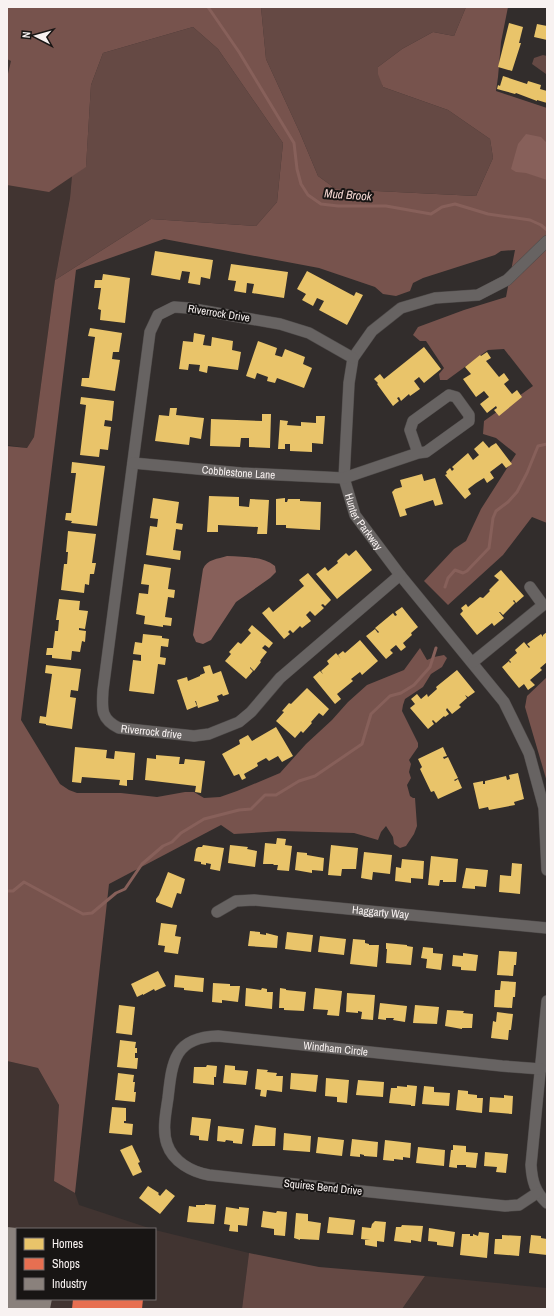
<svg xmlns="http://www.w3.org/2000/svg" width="554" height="1316" viewBox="0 0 554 1316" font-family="'Archivo Narrow',sans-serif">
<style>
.built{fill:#413431}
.green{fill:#654944}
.forest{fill:#77534d}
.water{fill:#87605a}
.homes{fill:#e9c46a}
.shops{fill:#e76f51}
.industry{fill:#8a817c}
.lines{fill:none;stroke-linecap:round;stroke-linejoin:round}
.stream{stroke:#87605a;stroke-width:3}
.street-casing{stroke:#4e4a49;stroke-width:12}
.street{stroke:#676362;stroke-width:11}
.labels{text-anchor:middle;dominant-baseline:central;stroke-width:4;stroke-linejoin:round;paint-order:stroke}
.street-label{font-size:11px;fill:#f8f2f1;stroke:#181514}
.water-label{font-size:12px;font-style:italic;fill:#f7d9d4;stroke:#181514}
</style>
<rect width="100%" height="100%" fill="#322d2c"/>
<g class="built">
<path d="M 7,7 L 89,7 L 70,198 L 55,280 L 34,437 L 27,448 L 7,445 Z"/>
<path d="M 7,1061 L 38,1068 L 59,1105 L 54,1181 L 75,1193 L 79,1205 L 152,1229 L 17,1229 L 17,1299 L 155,1299 L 155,1230 L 249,1253 L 242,1309 L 7,1309 Z"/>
<path d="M 425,1276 L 547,1288 L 547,1309 L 402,1309 Z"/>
</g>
<g class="green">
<path d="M 261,7 L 466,7 L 454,36 L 433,32 L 402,49 L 378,67 L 383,87 L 448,110 L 490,139 L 493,158 L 476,196 L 336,189 L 318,176 L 300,133 L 266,59 Z"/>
<path d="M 193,27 L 218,49 L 283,143 L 277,202 L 256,226 L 151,219 L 55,280 L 70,198 L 72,176 L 86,166 L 91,85 L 103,53 Z"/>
<path d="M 543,55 L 547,56 L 547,70 L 546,74 L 532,64 L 534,58 Z"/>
<path d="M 249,1253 L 319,1267 L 425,1276 L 402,1309 L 242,1309 Z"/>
</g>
<g class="forest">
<path d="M 7,7 L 261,7 L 266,59 L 300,133 L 318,176 L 336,189 L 476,196 L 493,158 L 490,139 L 448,110 L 383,87 L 378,74 L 378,67 L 402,49 L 433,32 L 454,36 L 466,7 L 508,7 L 501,42 L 498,77 L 496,91 L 547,108 L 547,523 L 532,517 L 503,555 L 448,605 L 424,581 L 454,549 L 466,541 L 481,509 L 516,454 L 496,438 L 483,434 L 484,421 L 533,386 L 504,349 L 488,350 L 447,380 L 440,380 L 439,374 L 444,368 L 426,341 L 420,341 L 413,335 L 418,327 L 464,310 L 506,297 L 515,250 L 501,251 L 495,255 L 423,278 L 413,283 L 410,291 L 396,296 L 383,294 L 375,287 L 319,268 L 164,239 L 76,270 L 21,720 L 60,784 L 69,790 L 77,793 L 121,793 L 157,797 L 185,792 L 194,792 L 204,798 L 220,797 L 237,791 L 280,773 L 306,744 L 332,720 L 348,702 L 367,685 L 404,670 L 420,648 L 427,660 L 434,657 L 444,655 L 447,658 L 442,667 L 431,674 L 423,687 L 405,699 L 403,705 L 402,711 L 418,743 L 418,747 L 409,760 L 411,764 L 409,772 L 411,778 L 407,785 L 410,796 L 413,798 L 415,798 L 417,826 L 414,834 L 406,846 L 400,848 L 394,844 L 393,837 L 386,826 L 381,832 L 378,840 L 354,833 L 282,831 L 234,834 L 221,825 L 109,884 L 75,1193 L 54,1181 L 59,1105 L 38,1068 L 7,1061 L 7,446 L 27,448 L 34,437 L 55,280 L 151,219 L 256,226 L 277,202 L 283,143 L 218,49 L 193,27 L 103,53 L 91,85 L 86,167 L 49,192 L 7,185 L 7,78 L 11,61 L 7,59 Z"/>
<path d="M 547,677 L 547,782 L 525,707 L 527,696 Z"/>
</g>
<g class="water">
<path d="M 526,134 L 541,137 L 547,143 L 547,180 L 526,173 L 516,172 L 511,169 L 518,144 Z"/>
<path d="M 227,556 C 244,557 262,556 275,566 L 276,572 L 270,578 L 236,602 L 211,640 L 203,644 L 196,642 L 193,635 L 203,569 C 207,559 218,559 227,556 Z"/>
</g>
<g class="homes">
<path d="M 509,23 L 523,27 L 519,43 L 521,43 L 512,71 L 498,67 Z"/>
<path d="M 537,24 L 547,26 L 547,40 L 534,37 Z"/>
<path d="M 503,76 L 527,84 L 528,81 L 541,85 L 540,89 L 547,91 L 547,103 L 537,100 L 537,101 L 516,93 L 515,94 L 497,89 L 498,85 L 500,86 Z"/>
<path d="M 155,251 L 213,260 L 210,279 L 201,277 L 200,285 L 188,283 L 190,272 L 182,271 L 180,280 L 151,275 Z"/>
<path d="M 231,264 L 288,272 L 284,298 L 252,293 L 254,284 L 247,283 L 246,293 L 234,291 L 236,281 L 228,280 Z"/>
<path d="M 307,271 L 354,296 L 356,292 L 363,295 L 347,325 L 319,310 L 324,301 L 317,298 L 313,306 L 302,300 L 306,294 L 297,289 Z"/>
<path d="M 103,274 L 130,278 L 125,323 L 100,320 L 101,310 L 98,309 L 101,288 L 94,288 L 95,280 L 102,280 Z"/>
<path d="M 90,328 L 122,333 L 119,352 L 113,352 L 112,359 L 120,360 L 115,391 L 81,386 L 82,378 L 89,378 L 95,337 L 88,336 Z"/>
<path d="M 194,333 L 205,335 L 203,345 L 211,346 L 212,337 L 233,341 L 232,350 L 241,352 L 238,370 L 208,366 L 207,373 L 199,371 L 200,365 L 189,364 L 188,370 L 179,369 L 183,341 L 193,342 Z"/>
<path d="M 258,341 L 277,348 L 275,355 L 282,357 L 285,349 L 305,357 L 303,364 L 312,368 L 304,388 L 277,378 L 275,383 L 267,381 L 268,377 L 257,373 L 255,379 L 246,376 Z"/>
<path d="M 424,347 L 441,369 L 424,383 L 419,377 L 414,381 L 420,389 L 410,396 L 409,394 L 401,401 L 399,397 L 397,398 L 399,401 L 393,406 L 377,384 L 378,383 L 374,379 L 380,374 L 384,379 Z"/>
<path d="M 487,352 L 491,358 L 486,361 L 499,377 L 504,373 L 509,380 L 504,384 L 512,394 L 517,390 L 522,397 L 499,416 L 494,410 L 497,408 L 496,406 L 487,413 L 480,404 L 489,397 L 484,391 L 476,397 L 463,379 L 471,374 L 465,367 L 480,355 L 481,356 Z"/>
<path d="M 81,397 L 114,401 L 112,421 L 105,420 L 104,426 L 111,427 L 108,450 L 100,449 L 99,457 L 80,455 L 86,405 L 80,404 Z"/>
<path d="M 170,408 L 177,408 L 176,415 L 204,418 L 201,439 L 190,437 L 189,445 L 155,441 L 159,415 L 169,416 Z"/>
<path d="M 262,414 L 271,414 L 270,448 L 249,447 L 249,438 L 241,438 L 240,447 L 210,446 L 211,419 L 262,421 Z"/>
<path d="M 316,416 L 325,416 L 323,444 L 312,443 L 312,452 L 290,451 L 290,444 L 285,444 L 285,449 L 278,449 L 280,420 L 288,421 L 287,425 L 301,426 L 301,422 L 316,423 Z"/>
<path d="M 483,441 L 489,448 L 491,446 L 496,443 L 512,464 L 506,468 L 502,463 L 490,472 L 494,478 L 487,483 L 484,478 L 476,483 L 468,489 L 471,494 L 465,499 L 445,475 L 447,474 L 446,472 L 450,468 L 452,471 L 454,469 L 452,467 L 468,453 L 473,460 L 479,455 L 474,449 Z"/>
<path d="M 72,462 L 105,466 L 97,526 L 71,523 L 72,521 L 65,520 L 66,513 L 71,513 L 76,473 L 71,473 Z"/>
<path d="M 422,474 L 424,481 L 435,478 L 443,504 L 435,506 L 433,500 L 405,509 L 407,515 L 400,517 L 392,492 L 395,489 L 402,487 L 400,480 Z"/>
<path d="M 209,496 L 239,497 L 239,506 L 249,507 L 250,499 L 269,500 L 267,534 L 257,534 L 258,527 L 218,525 L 218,532 L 207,532 Z"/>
<path d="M 153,498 L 179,502 L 176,523 L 183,524 L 182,530 L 176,529 L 173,550 L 181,551 L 180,560 L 146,555 L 150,526 L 157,527 L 158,519 L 150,518 Z"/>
<path d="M 285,498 L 285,502 L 287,502 L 288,499 L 300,499 L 300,501 L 321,502 L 320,530 L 286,528 L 286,525 L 276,525 L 276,499 Z"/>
<path d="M 68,531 L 96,534 L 92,563 L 96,563 L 94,574 L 90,574 L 89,585 L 85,584 L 84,593 L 61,590 L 64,564 L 67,564 L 68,552 L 66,552 Z"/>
<path d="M 356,550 L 372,570 L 337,599 L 316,574 L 325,567 L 328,571 L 338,563 L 337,561 L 346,553 L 349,556 Z"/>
<path d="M 144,564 L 171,568 L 168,589 L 175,590 L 174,598 L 168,597 L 165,617 L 172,618 L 171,626 L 163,625 L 163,627 L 144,624 L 145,616 L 136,614 L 139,593 L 148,594 L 149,585 L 141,584 Z"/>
<path d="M 501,570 L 524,596 L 516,603 L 514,600 L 513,601 L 515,603 L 503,615 L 500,612 L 499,612 L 504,618 L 494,626 L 492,623 L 477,635 L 460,614 L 463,611 L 461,608 L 466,604 L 468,607 L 480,597 L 483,598 L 490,591 L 489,590 L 499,580 L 494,576 Z"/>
<path d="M 308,573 L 331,600 L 325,606 L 323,604 L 321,605 L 324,608 L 315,616 L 310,611 L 306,615 L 311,621 L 302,628 L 300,626 L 293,633 L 290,630 L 288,632 L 290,634 L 284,639 L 262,613 L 269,607 L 273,612 L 304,586 L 299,580 Z"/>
<path d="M 59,599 L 80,601 L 79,610 L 88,611 L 85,629 L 79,628 L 79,630 L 86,631 L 85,642 L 82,641 L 80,652 L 72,651 L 71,660 L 52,658 L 52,655 L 46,655 L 47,648 L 53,648 L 55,631 L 58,631 L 59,620 L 56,620 Z"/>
<path d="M 402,607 L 418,627 L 411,633 L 412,635 L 403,643 L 406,647 L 401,651 L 396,645 L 390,650 L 393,653 L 386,659 L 366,636 L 375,629 L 378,633 L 379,632 L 375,628 L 393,613 L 395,616 L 397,615 L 395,612 Z"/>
<path d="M 252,625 L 273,643 L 269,648 L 265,645 L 262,648 L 267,652 L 260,661 L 261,662 L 254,671 L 250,667 L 250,668 L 253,671 L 246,679 L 225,661 L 231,654 L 229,652 L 238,642 L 241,644 L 251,633 L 248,630 Z"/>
<path d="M 547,632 L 547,662 L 540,668 L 542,670 L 530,680 L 535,685 L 528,690 L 524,684 L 519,688 L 502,667 L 509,661 L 510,663 L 511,662 L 509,660 L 517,653 L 515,650 L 524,642 L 529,648 L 530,647 L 527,644 L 541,634 L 543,637 L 543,635 Z"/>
<path d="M 143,634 L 162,636 L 162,638 L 169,639 L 168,647 L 161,646 L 160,657 L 166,658 L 165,665 L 158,664 L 154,694 L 129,691 L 133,660 L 141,661 L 141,655 L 133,654 L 135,642 L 142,643 Z"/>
<path d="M 360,640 L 378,661 L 362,675 L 360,672 L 351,679 L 353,681 L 337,694 L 341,699 L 335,704 L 313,677 L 320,671 L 323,674 L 321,671 L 329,664 L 327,661 L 336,653 L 341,659 L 338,655 L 343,651 L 345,653 Z"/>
<path d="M 46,665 L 81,669 L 78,691 L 71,690 L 70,697 L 76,698 L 72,729 L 46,725 L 46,724 L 39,723 L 40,716 L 46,717 L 52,674 L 45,673 Z"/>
<path d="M 210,665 L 213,674 L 221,671 L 229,694 L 223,696 L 222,694 L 217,696 L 219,701 L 198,708 L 196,701 L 195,701 L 197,706 L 187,710 L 177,680 L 187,677 L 188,681 L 200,676 L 200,675 L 205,673 L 203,667 Z"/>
<path d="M 457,670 L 475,692 L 468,697 L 465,695 L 467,698 L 459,705 L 461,707 L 452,714 L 447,708 L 446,710 L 449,714 L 445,717 L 444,716 L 436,723 L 433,720 L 432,721 L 434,724 L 428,729 L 410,708 L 415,704 L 411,699 L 417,694 L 421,699 L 427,694 L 428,697 L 437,689 L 436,687 Z"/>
<path d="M 307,688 L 329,709 L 323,716 L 319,713 L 311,722 L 312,723 L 303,733 L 301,731 L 295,738 L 276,721 L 284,712 L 282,711 L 289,703 L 291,704 Z"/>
<path d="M 276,727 L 293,756 L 282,762 L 278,756 L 269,761 L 266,758 L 257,763 L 258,766 L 244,774 L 246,778 L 242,780 L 239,774 L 234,776 L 222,754 L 240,744 L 239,740 L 248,735 L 252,741 Z"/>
<path d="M 75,747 L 107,750 L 106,758 L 114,759 L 115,751 L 135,753 L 133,780 L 127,780 L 127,786 L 119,785 L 120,780 L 82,777 L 81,783 L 72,782 Z"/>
<path d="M 443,747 L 447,756 L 443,757 L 444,759 L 448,757 L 458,778 L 454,780 L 455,781 L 458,779 L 462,788 L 438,799 L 434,791 L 431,792 L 420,769 L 422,767 L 418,759 Z"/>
<path d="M 156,755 L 180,757 L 179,764 L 184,764 L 185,759 L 205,761 L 201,793 L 195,792 L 196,786 L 145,780 L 147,758 L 156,759 Z"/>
<path d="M 518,773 L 524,799 L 514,802 L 515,805 L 489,810 L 488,807 L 479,809 L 473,783 L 483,781 L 483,784 L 485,784 L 485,781 L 506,776 L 507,780 L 510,779 L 509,775 Z"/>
<path d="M 277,838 L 286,839 L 285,845 L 292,846 L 289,871 L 277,870 L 278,865 L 273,865 L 274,864 L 263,864 L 265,843 L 276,844 Z"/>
<path d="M 203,845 L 224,848 L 220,871 L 210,869 L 211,864 L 206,863 L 206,865 L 201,864 L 201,862 L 194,861 L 196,849 L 198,847 L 202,847 Z"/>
<path d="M 230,845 L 248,847 L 247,849 L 257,851 L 255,867 L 228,863 Z"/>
<path d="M 331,845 L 358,848 L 356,869 L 342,869 L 341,876 L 328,875 Z"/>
<path d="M 297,852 L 307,853 L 307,855 L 324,858 L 323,871 L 312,870 L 312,873 L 295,870 Z"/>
<path d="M 364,852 L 392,855 L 390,874 L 373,872 L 372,880 L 361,878 Z"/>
<path d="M 431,856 L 458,859 L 456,882 L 443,882 L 443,880 L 440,880 L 439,886 L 428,885 Z"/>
<path d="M 402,859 L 424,861 L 423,879 L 411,878 L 411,883 L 395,881 L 396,867 L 401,868 Z"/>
<path d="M 512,863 L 522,864 L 520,894 L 499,892 L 500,875 L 511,876 Z"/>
<path d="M 466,868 L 488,870 L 486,887 L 475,886 L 475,889 L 462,888 Z"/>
<path d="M 168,872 L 185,879 L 181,894 L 177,893 L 172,908 L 156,902 L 156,899 L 159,895 Z"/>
<path d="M 161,923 L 177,925 L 175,936 L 181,937 L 178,954 L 164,952 L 165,946 L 158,945 Z"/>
<path d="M 250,931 L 260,932 L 260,934 L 266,935 L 266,933 L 278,936 L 277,948 L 248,946 Z"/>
<path d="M 287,932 L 313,935 L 311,952 L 285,949 Z"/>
<path d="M 320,936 L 346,939 L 344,955 L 318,952 Z"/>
<path d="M 353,939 L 365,940 L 365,943 L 369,944 L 369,945 L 379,945 L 377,967 L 350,964 Z"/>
<path d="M 386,943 L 407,945 L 407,946 L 413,947 L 411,965 L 386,963 L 387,949 L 386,949 Z"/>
<path d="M 423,947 L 433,948 L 433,953 L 443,954 L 441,970 L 426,968 L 427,959 L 421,958 Z"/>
<path d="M 499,951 L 517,952 L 516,965 L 514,965 L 513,976 L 497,975 Z"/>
<path d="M 463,953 L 478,955 L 476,971 L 461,970 L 461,967 L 452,966 L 453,955 L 463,956 Z"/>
<path d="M 158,971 L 166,986 L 155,991 L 154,989 L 143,995 L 143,994 L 137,997 L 131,984 Z"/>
<path d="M 175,975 L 204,978 L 203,992 L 184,990 L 184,988 L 174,987 Z"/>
<path d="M 501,981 L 516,982 L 515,997 L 513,997 L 512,1008 L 494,1007 L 495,990 L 500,990 Z"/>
<path d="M 213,983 L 230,984 L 230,986 L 240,986 L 238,1002 L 222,1000 L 222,1003 L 212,1002 Z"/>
<path d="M 246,988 L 261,990 L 262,988 L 267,989 L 267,992 L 273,992 L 272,1009 L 245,1006 Z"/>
<path d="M 280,988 L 286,989 L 286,990 L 306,992 L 304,1011 L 284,1010 L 284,1008 L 279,1008 Z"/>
<path d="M 315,988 L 342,991 L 339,1016 L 327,1015 L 328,1010 L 313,1009 Z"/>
<path d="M 347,993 L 375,995 L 373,1020 L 361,1019 L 362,1012 L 358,1011 L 358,1013 L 346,1012 Z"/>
<path d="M 380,1003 L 407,1006 L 405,1022 L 393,1020 L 394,1018 L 386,1018 L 386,1020 L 378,1019 Z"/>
<path d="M 119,1005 L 135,1007 L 132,1035 L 116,1033 Z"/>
<path d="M 415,1005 L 439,1007 L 437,1024 L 413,1023 Z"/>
<path d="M 447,1010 L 464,1011 L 463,1013 L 473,1014 L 472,1028 L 462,1028 L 462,1029 L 445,1026 Z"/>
<path d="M 497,1012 L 513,1014 L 511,1030 L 509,1030 L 508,1040 L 491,1038 L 493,1021 L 496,1022 Z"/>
<path d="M 120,1040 L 136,1042 L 135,1048 L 137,1048 L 137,1053 L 135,1053 L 135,1058 L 138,1058 L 137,1069 L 117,1067 Z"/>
<path d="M 207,1065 L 217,1066 L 216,1077 L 214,1077 L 214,1085 L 193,1083 L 194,1067 L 206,1067 Z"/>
<path d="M 225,1065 L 235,1066 L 235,1070 L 248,1071 L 246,1085 L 223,1083 Z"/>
<path d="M 257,1069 L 268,1070 L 267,1072 L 277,1073 L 276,1076 L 283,1076 L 282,1092 L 267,1090 L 266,1097 L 260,1096 L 261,1090 L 255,1089 Z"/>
<path d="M 118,1073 L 134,1075 L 133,1082 L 135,1082 L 134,1092 L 136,1092 L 135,1102 L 115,1100 Z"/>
<path d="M 291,1073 L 318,1075 L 316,1092 L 290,1089 Z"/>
<path d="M 326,1078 L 349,1080 L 347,1103 L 337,1102 L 337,1097 L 325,1096 Z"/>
<path d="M 358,1080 L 384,1082 L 383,1097 L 356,1095 Z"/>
<path d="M 407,1085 L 417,1086 L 415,1106 L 411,1106 L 411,1105 L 389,1103 L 391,1088 L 397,1088 L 397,1086 L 407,1087 Z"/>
<path d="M 424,1086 L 434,1087 L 434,1092 L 450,1093 L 449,1106 L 422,1104 Z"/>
<path d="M 458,1090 L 468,1091 L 468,1094 L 477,1095 L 477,1098 L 483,1098 L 482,1113 L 456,1110 Z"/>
<path d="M 504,1095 L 513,1096 L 512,1114 L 489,1112 L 490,1097 L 504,1098 Z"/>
<path d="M 112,1107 L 126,1108 L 126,1121 L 124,1121 L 124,1123 L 133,1124 L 132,1135 L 109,1133 Z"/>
<path d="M 192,1117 L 211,1119 L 208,1141 L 199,1140 L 199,1136 L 190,1135 Z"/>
<path d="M 255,1125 L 276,1128 L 275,1146 L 252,1146 Z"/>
<path d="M 218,1126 L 244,1129 L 242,1144 L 233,1143 L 233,1141 L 226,1140 L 225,1142 L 217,1141 Z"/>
<path d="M 284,1133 L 311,1136 L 310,1152 L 283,1150 Z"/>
<path d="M 318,1137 L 344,1140 L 342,1156 L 316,1153 Z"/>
<path d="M 352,1139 L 378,1142 L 377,1157 L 364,1156 L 364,1155 L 360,1154 L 360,1157 L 350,1156 Z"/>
<path d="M 385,1140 L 411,1143 L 410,1158 L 403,1157 L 403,1160 L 394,1159 L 394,1161 L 383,1160 Z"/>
<path d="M 132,1145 L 140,1162 L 138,1163 L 142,1172 L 133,1176 L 120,1150 Z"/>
<path d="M 453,1145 L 466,1146 L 466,1152 L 478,1153 L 476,1168 L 466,1167 L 466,1165 L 457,1165 L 457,1168 L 449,1167 L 451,1150 L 453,1150 Z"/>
<path d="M 418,1147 L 445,1150 L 444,1166 L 416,1163 Z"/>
<path d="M 485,1152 L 508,1154 L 506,1173 L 496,1172 L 497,1167 L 484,1166 Z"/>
<path d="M 148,1186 L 159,1193 L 158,1194 L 160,1196 L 166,1189 L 175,1196 L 160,1214 L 139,1198 Z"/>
<path d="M 205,1204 L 216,1205 L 214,1224 L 187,1222 L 189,1206 L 196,1207 L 196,1205 L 205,1205 Z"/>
<path d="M 226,1207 L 239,1209 L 239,1207 L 249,1208 L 247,1226 L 238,1225 L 238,1232 L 229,1231 L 230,1225 L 224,1224 Z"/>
<path d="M 263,1211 L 276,1213 L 277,1211 L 287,1212 L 285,1236 L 274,1235 L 274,1229 L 261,1227 Z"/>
<path d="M 296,1213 L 308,1214 L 308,1221 L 321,1223 L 319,1240 L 300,1239 L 300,1240 L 294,1238 Z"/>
<path d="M 329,1217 L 355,1220 L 353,1235 L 327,1233 Z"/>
<path d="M 375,1221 L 386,1222 L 384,1242 L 377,1241 L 377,1247 L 365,1245 L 365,1240 L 370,1240 L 361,1239 L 362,1227 L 371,1228 L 372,1224 Z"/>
<path d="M 402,1225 L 423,1226 L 421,1242 L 411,1240 L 411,1243 L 394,1241 L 396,1227 L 401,1227 Z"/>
<path d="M 429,1228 L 455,1232 L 453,1247 L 437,1245 L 437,1242 L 428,1241 Z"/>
<path d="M 479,1232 L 489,1233 L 487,1258 L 460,1255 L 462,1234 L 470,1234 L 470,1236 L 473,1236 L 473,1234 L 478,1236 Z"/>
<path d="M 502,1235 L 521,1236 L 519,1256 L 494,1254 L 495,1239 L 502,1239 Z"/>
<path d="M 531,1235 L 541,1236 L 541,1238 L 547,1239 L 547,1255 L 529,1253 Z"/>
</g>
<path class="shops" d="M 73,1299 L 143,1299 L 142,1309 L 72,1309 Z"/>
<path class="industry" d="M 7,1227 L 17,1228 L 17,1299 L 52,1299 L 50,1309 L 7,1309 Z"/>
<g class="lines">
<g class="stream">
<path d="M 208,7 L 239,52 L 294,143 L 297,169 L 301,184 L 308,195 L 321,204 L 338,206 L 386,206 L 431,214 L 442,207 L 455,204 L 488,214 L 530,220 L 541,225 L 547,230"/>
<path d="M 445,587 L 448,578 L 455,570 L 463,573 L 467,571 L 489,548 L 493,518 L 496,511 L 508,502 L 517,492 L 527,473 L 538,446 L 547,444"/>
<path d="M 7,891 L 13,891 L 24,882 L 83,914 L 92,913 L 116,893 L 125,889 L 142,864 L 163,846 L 172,842 L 181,833 L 204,819 L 239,810 L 251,809 L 265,795 L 276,795 L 299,781 L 315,776 L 362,744 L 371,714 L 390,696 L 401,693 L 414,685 L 430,667 L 436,648"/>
</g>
<defs>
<g id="street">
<path id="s1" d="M 547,241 L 507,280 L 478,295 L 435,298 L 401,308 L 372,331 L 353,358 L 349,383 L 344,478 L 355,515 L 400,575 L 504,702 L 529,753 L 544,808 L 547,870"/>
<path id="s2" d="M 353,358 L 309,333 L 280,324 L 188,308 L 174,307 L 158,315 L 150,332 L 103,690 C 102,708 100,719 119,728 L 194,736 L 209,734 L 239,722 L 251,712 L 280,678 L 400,575"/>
<path id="s3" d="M 133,463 L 241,473 L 344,478 L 418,453 L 426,452 L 469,421 L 469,415 L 456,397 L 449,395 L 413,421 L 410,430 L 418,453"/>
<path d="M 473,662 L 543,605 L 530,587"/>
<path id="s4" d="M 217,912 L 236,901 L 254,900 L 547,928"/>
<path d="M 547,1001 L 531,1165 C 532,1181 535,1192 547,1203"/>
<path id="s5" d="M 537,1193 L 519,1205 L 505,1206 L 209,1175 C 192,1172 173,1162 167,1144 C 162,1130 166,1112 168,1098 C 172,1062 174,1037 218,1036 L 502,1066 L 541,1069"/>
</g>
</defs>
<use href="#street" class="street-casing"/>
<use href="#street" class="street"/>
</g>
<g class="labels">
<g class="street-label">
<text transform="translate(219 313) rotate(9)">Riverrock Drive</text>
<text stroke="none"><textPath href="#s3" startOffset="106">Cobblestone Lane</textPath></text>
<text stroke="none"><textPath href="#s1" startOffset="406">Hunter Parkway</textPath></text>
<text stroke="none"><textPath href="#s2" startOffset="664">Riverrock drive</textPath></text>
<text stroke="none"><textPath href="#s4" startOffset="167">Haggarty Way</textPath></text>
<text stroke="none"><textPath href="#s5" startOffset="644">Windham Circle</textPath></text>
<text transform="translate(323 1187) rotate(6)">Squires Bend Drive</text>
</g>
<g class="water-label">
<text transform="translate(348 195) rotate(4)">Mud Brook</text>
</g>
</g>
<rect width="554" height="1316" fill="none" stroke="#f8f2f1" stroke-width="16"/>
<rect x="16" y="1228" width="140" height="72" fill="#181514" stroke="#726d6c"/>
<rect x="24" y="1238" width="20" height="12" fill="#e9c46a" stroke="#726d6c"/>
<text x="52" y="1248" font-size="12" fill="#f8f2f1">Homes</text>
<rect x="24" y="1258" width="20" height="12" fill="#e76f51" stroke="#726d6c"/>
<text x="52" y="1268" font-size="12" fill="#f8f2f1">Shops</text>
<rect x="24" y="1278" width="20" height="12" fill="#8a817c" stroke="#726d6c"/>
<text x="52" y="1288" font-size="12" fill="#f8f2f1">Industry</text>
<g transform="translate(36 36) rotate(276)" stroke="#181514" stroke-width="3" paint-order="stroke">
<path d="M0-3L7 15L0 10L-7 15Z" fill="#f8f2f1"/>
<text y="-6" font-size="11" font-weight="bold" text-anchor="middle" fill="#f8f2f1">N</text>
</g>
</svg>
